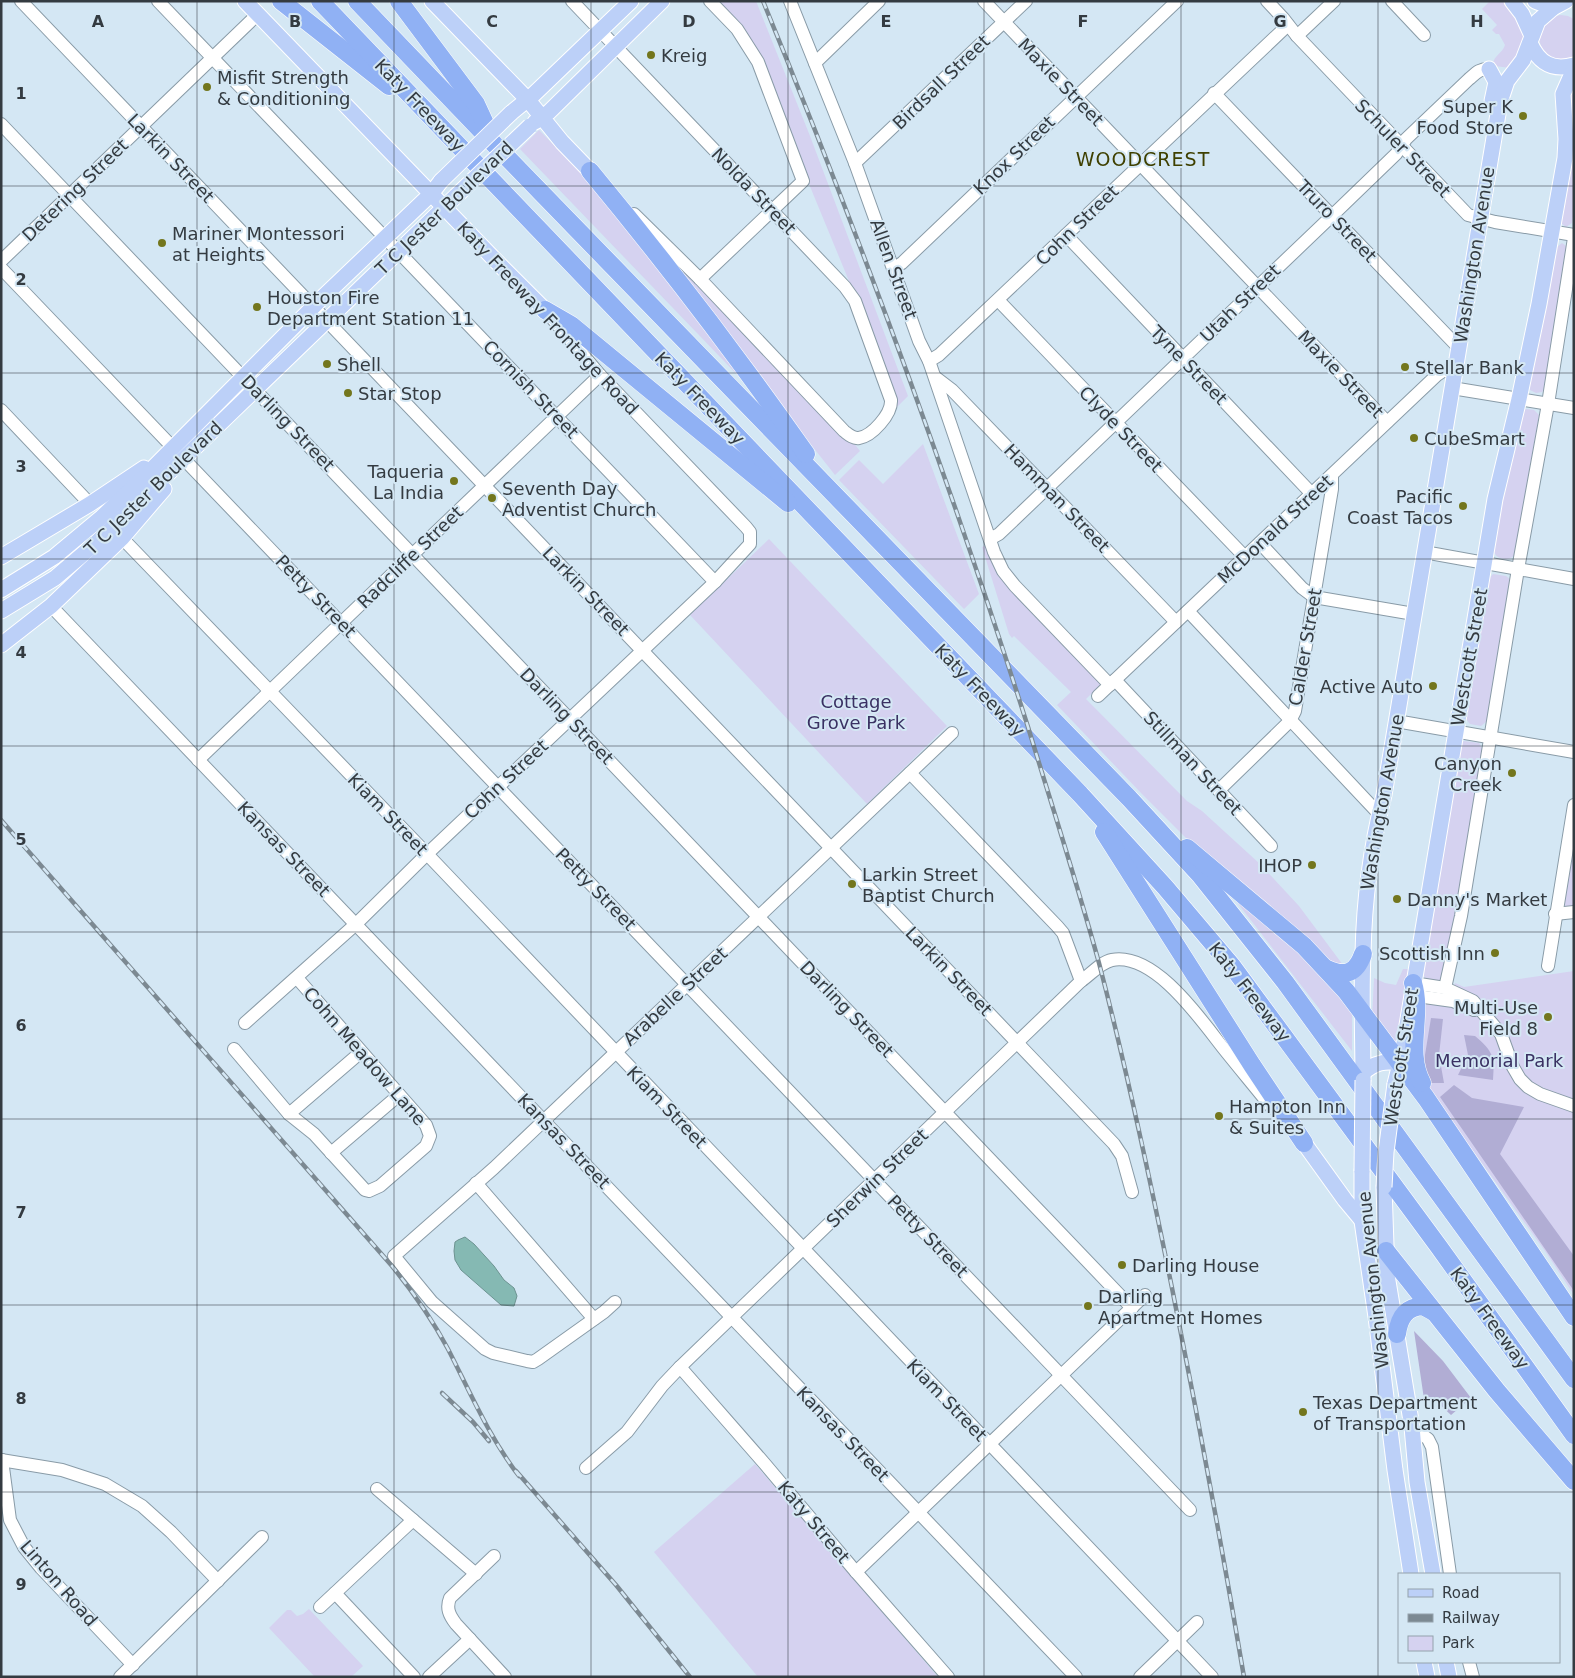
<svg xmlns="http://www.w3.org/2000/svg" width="1575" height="1678" viewBox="0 0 1575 1678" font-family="'DejaVu Sans',sans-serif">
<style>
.green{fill:#d5d2f0}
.forest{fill:#b1add4}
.water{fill:#85b9b3;stroke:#6d9391}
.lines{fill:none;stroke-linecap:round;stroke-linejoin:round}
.minor-casing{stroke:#899ba7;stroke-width:14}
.major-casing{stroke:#fff;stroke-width:17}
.highway-casing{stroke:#fff;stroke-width:19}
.minor{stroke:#fff;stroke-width:12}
.major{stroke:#bcd0f8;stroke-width:15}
.highway{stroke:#90b1f4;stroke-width:18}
.rail-casing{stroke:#7c8992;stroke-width:4.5}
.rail{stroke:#d4e7f4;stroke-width:2.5;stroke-dasharray:8;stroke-linecap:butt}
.major-bridge-casing{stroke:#fff;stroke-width:17;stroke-linecap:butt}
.major-bridge{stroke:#bcd0f8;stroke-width:15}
.grid{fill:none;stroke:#343b41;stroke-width:1;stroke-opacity:0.55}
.poi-dot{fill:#73761d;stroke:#d4e7f4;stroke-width:2}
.labels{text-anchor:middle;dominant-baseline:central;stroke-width:4;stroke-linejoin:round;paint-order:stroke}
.poi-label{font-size:18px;fill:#343b41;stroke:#d4e7f4;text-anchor:start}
.street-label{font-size:18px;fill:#343b41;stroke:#d4e7f4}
.park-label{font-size:18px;fill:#3a3163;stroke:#d4e7f4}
.neighbourhood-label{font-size:19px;letter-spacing:1px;fill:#3f4000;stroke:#d4e7f4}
.grid-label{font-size:16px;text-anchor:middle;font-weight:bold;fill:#343b41;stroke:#d4e7f4;stroke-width:4;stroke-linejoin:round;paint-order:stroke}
</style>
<rect width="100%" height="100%" fill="#d4e7f4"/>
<g class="green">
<path d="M 718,1 L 756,1 L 810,136 L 908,396 L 895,409 L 856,298 L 809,184 L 762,62 Z"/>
<path d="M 1490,1 L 1506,1 C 1514,13 1531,32 1524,48 C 1521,55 1514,62 1510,68 L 1495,66 L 1493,64 C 1494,55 1502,54 1505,45 L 1499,34 L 1496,34 L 1492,30 L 1497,25 L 1482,9 Z"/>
<path d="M 1561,15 L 1568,16 L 1574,19 L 1574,56 C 1557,64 1541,56 1539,38 C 1543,26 1547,17 1561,15 Z"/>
<path d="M 1573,89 L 1574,210 L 1572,223 L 1566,227 L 1561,223 L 1567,102 Z"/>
<path d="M 539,130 L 596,188 L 748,386 L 520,149 Z"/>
<path d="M 1562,243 L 1566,246 L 1567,249 L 1544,389 L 1542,392 L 1536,393 L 1530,390 L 1528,386 L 1546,308 L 1556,248 Z"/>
<path d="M 680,268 L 839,433 L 853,442 L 860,451 L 835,475 L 675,272 Z"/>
<path d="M 1526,409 L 1534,410 L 1539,415 L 1516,554 C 1509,562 1496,560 1493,550 L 1505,483 L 1522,410 Z"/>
<path d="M 923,444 L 979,594 L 964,609 L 839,480 L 859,460 L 883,484 Z"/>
<path d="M 769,539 L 947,726 L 867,804 L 690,615 Z"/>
<path d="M 988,545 L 1101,684 L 1086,699 L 1187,801 L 1202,811 L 1260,864 L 1299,906 L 1346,969 L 1338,970 L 1213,865 L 1142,794 L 1057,705 L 1071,692 L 1014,636 L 1012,638 L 1009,634 L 982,547 Z"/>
<path d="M 1493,574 L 1506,576 L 1511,580 L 1487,721 L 1481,726 L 1470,724 L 1466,719 L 1488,580 Z"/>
<path d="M 1464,741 L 1479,743 L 1483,750 L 1445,975 L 1440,981 L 1426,980 L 1423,974 L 1461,743 Z"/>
<path d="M 1574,827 L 1574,907 L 1562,908 Z"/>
<path d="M 1241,897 L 1276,927 L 1352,1008 L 1352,1051 L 1236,901 Z"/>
<path d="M 1403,969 L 1409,969 L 1396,1047 L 1372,1019 L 1374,978 L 1385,983 L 1396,985 Z"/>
<path d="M 1574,971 L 1574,1295 L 1547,1254 L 1424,1082 L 1421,1006 L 1426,1002 L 1449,1005 L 1455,983 L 1464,987 Z"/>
<path d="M 755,1464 L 938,1677 L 758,1677 L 654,1552 Z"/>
<path d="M 309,1609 L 363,1666 L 351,1677 L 315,1677 L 269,1628 L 287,1610 L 291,1610 L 297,1616 L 303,1614 Z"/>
</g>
<g class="forest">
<path d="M 1431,1018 L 1443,1019 L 1439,1055 L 1444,1083 L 1427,1083 L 1424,1061 Z"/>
<path d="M 1464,1035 L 1475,1036 C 1493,1051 1495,1057 1493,1080 L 1458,1075 L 1468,1055 Z"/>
<path d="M 1454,1085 L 1472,1098 L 1524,1107 L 1500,1154 L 1574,1256 L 1574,1291 L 1440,1097 Z"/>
<path d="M 1414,1331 L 1443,1361 L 1471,1398 L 1451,1415 L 1435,1400 L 1424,1399 Z"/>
</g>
<path class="water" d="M 465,1237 L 474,1244 L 494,1266 L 504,1280 L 514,1288 L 517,1296 L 514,1306 L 501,1305 L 461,1270 L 455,1260 L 454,1251 L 455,1242 L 458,1240 Z"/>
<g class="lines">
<defs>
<g id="minor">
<path d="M 21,1 L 1114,1144 L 1122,1156 L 1132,1192"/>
<path d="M 158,1 L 715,582"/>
<path d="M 572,1 L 845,287 L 855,301 L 891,400 C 892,414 872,436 859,438 C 853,439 848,434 844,431 L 700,279 L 634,214"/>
<path d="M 790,1 L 855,163 L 919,341 L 929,361 L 994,552 L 1003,571 L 1015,586 L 1110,685"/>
<path d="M 984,1 L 1387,422"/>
<path d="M 1267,1 L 1283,18 L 1297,36 L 1468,215 L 1495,222 L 1574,235"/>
<path d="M 1392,1 L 1424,35"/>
<path d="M 1297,36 L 1334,1"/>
<path d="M 815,63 L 879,1"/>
<path d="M 1214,93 L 1459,348"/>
<path d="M 1,124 L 1132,1308"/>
<path d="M 855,163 L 1026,1"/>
<path d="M 1066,235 L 1312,494"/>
<path d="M 1,261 L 258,14"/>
<path d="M 1,268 L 1190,1510"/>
<path d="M 894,268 L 902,263 L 1177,1"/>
<path d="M 700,279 L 803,181 L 758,62 L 737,29 L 710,1"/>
<path d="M 998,300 L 1245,557"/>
<path d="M 929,361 L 939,355 L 1288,25"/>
<path d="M 935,377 L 952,390 L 1176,622"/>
<path d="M 1452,388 L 1574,408"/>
<path d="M 1,410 L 90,504"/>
<path d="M 122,538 L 427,854 L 1212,1677"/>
<path d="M 990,539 L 999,534 L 1338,210 L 1396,154 L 1406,139 L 1469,79 C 1475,74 1480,68 1489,69"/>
<path d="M 1260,543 L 1302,588 L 1314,597 L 1414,614"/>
<path d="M 1424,552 L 1574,579"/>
<path d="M 51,606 L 1076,1677"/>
<path d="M 1188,611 L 1379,814"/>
<path d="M 1115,680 L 1271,846"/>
<path d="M 1098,696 L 1437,375 L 1443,371 L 1455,371"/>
<path d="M 1396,721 L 1574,752"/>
<path d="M 198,760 L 600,375"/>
<path d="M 910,773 L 1057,926 L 1063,933 L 1081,981"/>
<path d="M 1219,790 L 1290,721 L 1295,711 L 1332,489 L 1332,475"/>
<path d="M 1555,914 L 1574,912"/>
<path d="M 1548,966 L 1574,805"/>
<path d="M 1413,983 L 1445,988 L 1473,1001 L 1501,1034 L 1513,1067 L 1520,1079 L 1528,1087 L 1540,1094 L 1574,1106"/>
<path d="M 1445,988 L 1461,916 L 1518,569 L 1548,404 L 1574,238"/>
<path d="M 1417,996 L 1453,1001 L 1474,1010"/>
<path d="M 245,1023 L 356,924 L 427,854 L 715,582 L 750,544 L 750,532 L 746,527 L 600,375 L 551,317"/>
<path d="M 234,1049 L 289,1114 L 314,1134 L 365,1190 L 369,1191 L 380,1186 L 426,1146 L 430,1136 L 426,1125 L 297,978"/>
<path d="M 289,1114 L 361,1052"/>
<path d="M 331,1153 L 399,1095"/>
<path d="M 476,1183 L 594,1319"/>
<path d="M 615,1302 L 604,1312 L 538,1359 L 533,1362 L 527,1361 L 493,1353 L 485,1349 L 432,1302 L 394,1256 L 494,1168 L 952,733"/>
<path d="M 680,1367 L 764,1463 L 856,1572 L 948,1677"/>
<path d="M 1412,1427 L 1428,1439 L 1432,1447 L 1450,1574"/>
<path d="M 1,1460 L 62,1470 L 105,1484 L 142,1506 L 171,1532 L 218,1581"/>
<path d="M 2,1460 L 10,1520 L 24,1547 L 41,1568 L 133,1665"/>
<path d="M 586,1468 L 627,1432 L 662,1386 L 680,1367 L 1081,981 C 1090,975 1101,962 1112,960 C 1155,952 1201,1020 1224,1049 C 1240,1069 1256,1088 1272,1108"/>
<path d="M 377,1489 L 476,1574"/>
<path d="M 494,1556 L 450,1598 C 446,1608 449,1615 456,1624 L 505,1677"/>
<path d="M 856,1572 L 1145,1295"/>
<path d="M 335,1593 L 414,1677"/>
<path d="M 320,1607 L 413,1520"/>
<path d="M 1469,1662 L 1473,1677"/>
<path d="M 120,1677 L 262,1537"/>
<path d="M 429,1677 L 470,1639"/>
<path d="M 1140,1677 L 1197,1622"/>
</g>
<g id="major">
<path d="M 245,1 L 495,260 L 545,310"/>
<path d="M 432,1 L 528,100 L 562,142 L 590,171"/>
<path d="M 1512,1 L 1522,14 L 1532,36"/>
<path d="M 1535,1 L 1553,8"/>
<path d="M 1530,43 C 1539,63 1552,71 1574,65"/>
<path d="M 1489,69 L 1496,82 L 1492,101"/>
<path d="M 511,113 L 533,95 L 631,1"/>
<path d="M 535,122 L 549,112 L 662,1"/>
<path d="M 1,557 L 90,504 L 144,468"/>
<path d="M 1,590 L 54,557 L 102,517 L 146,475 L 322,298 L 431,194 L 441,181"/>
<path d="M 1,611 L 55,578 L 96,543 L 456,196"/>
<path d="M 1,645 L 51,606 L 122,538 L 164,489"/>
<path d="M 1363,1073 C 1374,1063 1385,1060 1399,1063"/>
<path d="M 1363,1080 C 1363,1038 1361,996 1363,954 C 1364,901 1371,847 1384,795 L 1500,102 L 1507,81 L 1523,60 L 1538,21 L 1553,8 L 1566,1"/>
<path d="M 1395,1084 L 1402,1055 L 1495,499 L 1519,399 L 1539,304 L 1565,158 L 1566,139 L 1563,94 L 1574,69"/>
<path d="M 1304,1143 L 1345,1200 L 1365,1224"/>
<path d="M 1362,1171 L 1362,1221 L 1376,1317 L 1395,1470 L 1411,1574"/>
<path d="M 1384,1187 L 1387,1275 L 1412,1427 L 1417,1482 L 1433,1574"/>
<path d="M 1424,1662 L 1427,1677"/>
<path d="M 1446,1662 L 1449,1677"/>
</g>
<g id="highway">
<path d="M 281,1 L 389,86"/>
<path d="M 320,1 L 1080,794 L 1165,887 L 1232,966 L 1439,1247 L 1574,1435"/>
<path d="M 357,1 L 496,146 L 1129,798 L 1200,875 L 1285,982 L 1574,1379"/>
<path d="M 399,1 L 476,104 L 488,130"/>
<path d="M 590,171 C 666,263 738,357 806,454"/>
<path d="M 545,310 L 571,325 L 788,503"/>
<path d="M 1104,832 L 1252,1065 L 1304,1143"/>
<path d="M 1187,848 L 1304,946 L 1346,991 L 1426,1098 L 1574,1317"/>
<path d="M 1327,969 C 1345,977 1356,974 1363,954"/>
<path d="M 1413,983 C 1423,1016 1405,1051 1422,1083"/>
<path d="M 1386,1251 L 1497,1391 L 1574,1481"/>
<path d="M 1397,1334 C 1399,1318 1406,1307 1423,1306 L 1434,1312"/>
</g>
</defs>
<use href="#minor" class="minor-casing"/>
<use href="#major" class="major-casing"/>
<use href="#highway" class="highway-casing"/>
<use href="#minor" class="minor"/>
<use href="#major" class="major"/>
<use href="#highway" class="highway"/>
<defs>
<g id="rail">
<path d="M 763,1 C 861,240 950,481 1028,727 C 1052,806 1077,883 1099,963 C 1127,1070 1150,1179 1172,1288 C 1198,1417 1222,1547 1244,1677"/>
<path d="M 1,820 L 392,1266 C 413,1292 432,1319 448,1349 C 470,1392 489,1437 519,1476"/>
<path d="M 442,1393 L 473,1422 L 489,1441"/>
<path d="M 516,1471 L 616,1585 L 690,1677"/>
</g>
</defs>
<use href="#rail" class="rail-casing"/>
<use href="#rail" class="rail"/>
<defs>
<g id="major-bridge">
<path d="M 441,181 L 511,113"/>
<path d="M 456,196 L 530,126"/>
<path d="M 1362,1171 L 1363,1080"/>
<path d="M 1384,1187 L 1386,1152 L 1395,1084"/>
</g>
</defs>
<use href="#major-bridge" class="major-bridge-casing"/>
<use href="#major-bridge" class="major-bridge"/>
</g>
<path class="grid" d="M 197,1 L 197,1677M 394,1 L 394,1677M 591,1 L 591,1677M 788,1 L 788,1677M 984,1 L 984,1677M 1181,1 L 1181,1677M 1378,1 L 1378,1677M 1,186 L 1574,186M 1,373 L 1574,373M 1,559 L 1574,559M 1,746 L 1574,746M 1,932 L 1574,932M 1,1119 L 1574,1119M 1,1305 L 1574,1305M 1,1492 L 1574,1492"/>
<g class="poi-dot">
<circle cx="651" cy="55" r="5"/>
<circle cx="207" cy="87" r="5"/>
<circle cx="1523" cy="116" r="5"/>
<circle cx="162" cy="243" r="5"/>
<circle cx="257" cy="307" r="5"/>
<circle cx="327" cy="364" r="5"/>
<circle cx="1405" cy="367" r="5"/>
<circle cx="348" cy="393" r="5"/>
<circle cx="1414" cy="438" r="5"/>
<circle cx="454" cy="481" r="5"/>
<circle cx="492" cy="498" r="5"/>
<circle cx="1463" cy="506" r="5"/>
<circle cx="1433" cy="686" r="5"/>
<circle cx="1512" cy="773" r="5"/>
<circle cx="1312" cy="865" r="5"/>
<circle cx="852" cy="884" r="5"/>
<circle cx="1397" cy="899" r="5"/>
<circle cx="1495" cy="953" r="5"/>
<circle cx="1548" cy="1017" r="5"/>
<circle cx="1219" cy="1116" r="5"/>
<circle cx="1122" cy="1265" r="5"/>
<circle cx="1088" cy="1306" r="5"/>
<circle cx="1303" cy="1412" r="5"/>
</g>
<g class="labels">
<g class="poi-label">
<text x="661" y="55">Kreig</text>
<text x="217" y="77">Misfit Strength<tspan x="217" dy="21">&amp; Conditioning</tspan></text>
<text x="1513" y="106" text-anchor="end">Super K<tspan x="1513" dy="21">Food Store</tspan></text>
<text x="172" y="233">Mariner Montessori<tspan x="172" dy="21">at Heights</tspan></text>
<text x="267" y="297">Houston Fire<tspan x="267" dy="21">Department Station 11</tspan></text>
<text x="337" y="364">Shell</text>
<text x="1415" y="367">Stellar Bank</text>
<text x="358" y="393">Star Stop</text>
<text x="1424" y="438">CubeSmart</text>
<text x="444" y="471" text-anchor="end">Taqueria<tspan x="444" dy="21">La India</tspan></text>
<text x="502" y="488">Seventh Day<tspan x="502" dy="21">Adventist Church</tspan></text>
<text x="1453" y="496" text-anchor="end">Pacific<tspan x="1453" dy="21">Coast Tacos</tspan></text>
<text x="1423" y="686" text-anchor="end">Active Auto</text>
<text x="1502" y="763" text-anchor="end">Canyon<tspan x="1502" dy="21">Creek</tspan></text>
<text x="1302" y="865" text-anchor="end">IHOP</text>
<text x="862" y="874">Larkin Street<tspan x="862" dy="21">Baptist Church</tspan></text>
<text x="1407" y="899">Danny's Market</text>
<text x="1485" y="953" text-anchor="end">Scottish Inn</text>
<text x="1538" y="1007" text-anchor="end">Multi-Use<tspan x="1538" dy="21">Field 8</tspan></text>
<text x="1229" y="1106">Hampton Inn<tspan x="1229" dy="21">&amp; Suites</tspan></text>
<text x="1132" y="1265">Darling House</text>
<text x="1098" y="1296">Darling<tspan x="1098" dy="21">Apartment Homes</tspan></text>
<text x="1313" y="1402">Texas Department<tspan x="1313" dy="21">of Transportation</tspan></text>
</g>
<g class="street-label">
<text transform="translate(941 82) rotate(-44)">Birdsall Street</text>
<text transform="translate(1061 82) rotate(46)">Maxie Street</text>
<text transform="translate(420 105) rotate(46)">Katy Freeway</text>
<text transform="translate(1403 148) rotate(46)">Schuler Street</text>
<text transform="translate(1014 155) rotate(-44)">Knox Street</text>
<text transform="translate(171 158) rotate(46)">Larkin Street</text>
<text transform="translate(75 190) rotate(-44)">Detering Street</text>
<text transform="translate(754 191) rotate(46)">Nolda Street</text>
<text transform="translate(444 208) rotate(-44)">T C Jester Boulevard</text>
<text transform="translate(1337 221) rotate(46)">Truro Street</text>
<text transform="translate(1077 225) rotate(-44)">Cohn Street</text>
<text transform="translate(1474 255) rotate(-81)">Washington Avenue</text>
<text transform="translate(894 269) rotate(70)">Allen Street</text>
<text transform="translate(1240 303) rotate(-44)">Utah Street</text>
<text transform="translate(548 318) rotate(47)">Katy Freeway Frontage Road</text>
<text transform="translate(1189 365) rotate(46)">Tyne Street</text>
<text transform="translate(1341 374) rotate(46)">Maxie Street</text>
<text transform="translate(531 389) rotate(46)">Cornish Street</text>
<text transform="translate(700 398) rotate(46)">Katy Freeway</text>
<text transform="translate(288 423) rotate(46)">Darling Street</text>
<text transform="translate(1121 429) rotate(46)">Clyde Street</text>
<text transform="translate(153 488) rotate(-44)">T C Jester Boulevard</text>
<text transform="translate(1057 498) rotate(46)">Hamman Street</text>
<text transform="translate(1275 529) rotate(-43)">McDonald Street</text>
<text transform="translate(410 557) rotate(-44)">Radcliffe Street</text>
<text transform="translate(586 591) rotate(46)">Larkin Street</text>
<text transform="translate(316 596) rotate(46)">Petty Street</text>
<text transform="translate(1305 647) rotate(-80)">Calder Street</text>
<text transform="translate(1469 657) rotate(-80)">Westcott Street</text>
<text transform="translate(980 690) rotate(46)">Katy Freeway</text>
<text transform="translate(567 716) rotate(46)">Darling Street</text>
<text transform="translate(1193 763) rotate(47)">Stillman Street</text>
<text transform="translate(506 779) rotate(-43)">Cohn Street</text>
<text transform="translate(1382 802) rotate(-80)">Washington Avenue</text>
<text transform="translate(388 814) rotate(46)">Kiam Street</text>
<text transform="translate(284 849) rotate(46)">Kansas Street</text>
<text transform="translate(596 889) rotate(46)">Petty Street</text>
<text transform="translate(949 971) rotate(46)">Larkin Street</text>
<text transform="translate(1250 992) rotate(52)">Katy Freeway</text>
<text transform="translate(675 996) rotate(-43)">Arabelle Street</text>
<text transform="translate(847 1009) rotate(46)">Darling Street</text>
<text transform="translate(365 1056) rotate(49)">Cohn Meadow Lane</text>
<text transform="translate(1401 1057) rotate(-81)">Westcott Street</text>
<text transform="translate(667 1107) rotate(46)">Kiam Street</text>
<text transform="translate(564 1141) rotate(46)">Kansas Street</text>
<text transform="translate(877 1178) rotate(-44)">Sherwin Street</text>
<text transform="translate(928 1236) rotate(46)">Petty Street</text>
<text transform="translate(1373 1280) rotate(-96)">Washington Avenue</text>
<text transform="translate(1490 1318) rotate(54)">Katy Freeway</text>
<text transform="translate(947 1400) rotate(46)">Kiam Street</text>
<text transform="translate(843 1434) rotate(46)">Kansas Street</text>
<text transform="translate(814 1522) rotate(50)">Katy Street</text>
<text transform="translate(59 1583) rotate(49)">Linton Road</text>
</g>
<g class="park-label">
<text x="856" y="701">Cottage<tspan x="856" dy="21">Grove Park</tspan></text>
<text x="1499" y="1060">Memorial Park</text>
</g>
<g class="neighbourhood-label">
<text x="1143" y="159">WOODCREST</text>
</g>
</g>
<g class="grid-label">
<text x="98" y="27">A</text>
<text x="295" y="27">B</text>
<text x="492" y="27">C</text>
<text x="689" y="27">D</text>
<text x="886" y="27">E</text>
<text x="1083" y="27">F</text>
<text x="1280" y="27">G</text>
<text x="1477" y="27">H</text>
<text x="21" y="99">1</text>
<text x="21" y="285">2</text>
<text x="21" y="472">3</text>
<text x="21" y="658">4</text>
<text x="21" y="845">5</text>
<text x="21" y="1031">6</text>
<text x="21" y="1218">7</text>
<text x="21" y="1404">8</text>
<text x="21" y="1590">9</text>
</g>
<rect width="1575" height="1678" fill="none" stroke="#343b41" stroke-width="5"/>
<rect x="1398" y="1573" width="162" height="90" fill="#d4e7f4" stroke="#94a2ac"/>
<rect x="1408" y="1589" width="25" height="8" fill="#bcd0f8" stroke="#94a2ac"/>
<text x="1442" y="1598" font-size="15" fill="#343b41">Road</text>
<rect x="1408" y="1614" width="25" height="8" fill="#7c8992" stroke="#94a2ac"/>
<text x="1442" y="1623" font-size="15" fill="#343b41">Railway</text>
<rect x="1408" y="1636" width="25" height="15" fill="#d5d2f0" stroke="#94a2ac"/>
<text x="1442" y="1648" font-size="15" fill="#343b41">Park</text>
</svg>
